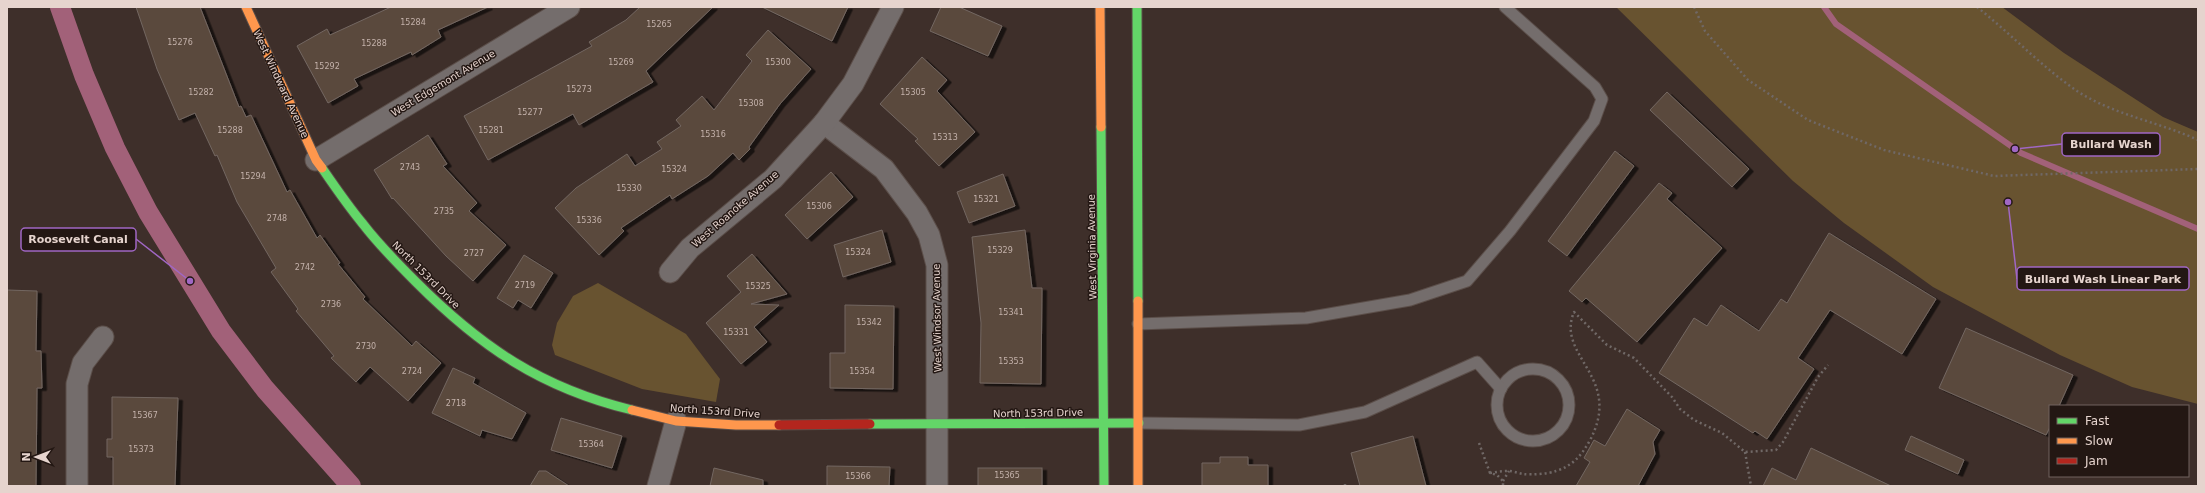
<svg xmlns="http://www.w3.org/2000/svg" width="2205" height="493" viewBox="0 0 2205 493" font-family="'DejaVu Sans',sans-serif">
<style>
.green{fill:#685330}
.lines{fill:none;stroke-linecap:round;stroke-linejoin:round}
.stream{stroke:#a26179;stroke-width:6}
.canal{stroke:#a26179;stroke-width:20}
.building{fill:#5a493e;stroke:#736761;filter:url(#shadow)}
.lane-casing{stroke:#5b4e49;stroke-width:13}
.street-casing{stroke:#5b4e49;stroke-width:23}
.fast-casing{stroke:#5b4e49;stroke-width:11}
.slow-casing{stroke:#5b4e49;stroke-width:11}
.jam-casing{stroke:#5b4e49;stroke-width:11}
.path{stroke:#706866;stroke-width:2.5;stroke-dasharray:2 3;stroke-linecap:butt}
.lane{stroke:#746d6c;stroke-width:11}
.street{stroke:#746d6c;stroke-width:21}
.fast{stroke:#63d668;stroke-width:9}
.slow{stroke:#ff974d;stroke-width:9}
.jam{stroke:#b3261e;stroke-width:9}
.labels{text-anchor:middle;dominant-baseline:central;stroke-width:3;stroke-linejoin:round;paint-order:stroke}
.number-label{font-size:8px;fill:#c3b1aa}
.street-label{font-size:10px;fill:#e6d4ce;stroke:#231713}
.leader{fill:none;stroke:#a067c4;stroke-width:1.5}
.callout-dot{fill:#a067c4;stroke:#231713;stroke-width:1.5}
.callout{fill:#231713;stroke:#a067c4;stroke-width:1.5}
.callout-label{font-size:11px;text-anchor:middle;font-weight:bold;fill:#e6d4ce}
</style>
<defs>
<filter id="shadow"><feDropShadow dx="4.5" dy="2.5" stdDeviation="0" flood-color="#0009"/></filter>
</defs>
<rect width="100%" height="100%" fill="#3e2f2a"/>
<g class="green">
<path d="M 1616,7 L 2002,7 L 2064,53 L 2163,117 L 2198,132 L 2198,404 L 2132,387 L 2060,355 L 1933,287 L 1844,223 L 1793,181 Z"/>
<path d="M 598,283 L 686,334 L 720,379 L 716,402 L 642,389 L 555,355 L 552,345 L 557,323 L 573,296 Z"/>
</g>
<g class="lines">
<path class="stream" d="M 1824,7 L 1836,24 L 2021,153 L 2198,229"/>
<path class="canal" d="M 60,7 L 84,75 L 115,148 L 148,212 L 221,331 L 265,389 L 351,486"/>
</g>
<g class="building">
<path d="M 136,7 L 200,7 L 239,107 L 241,106 L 246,117 L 251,115 L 287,192 L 290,190 L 317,238 L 320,235 L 340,263 L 338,264 L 365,297 L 363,299 L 412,346 L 416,341 L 441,363 L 408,401 L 370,367 L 356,382 L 331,358 L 334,356 L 296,311 L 298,309 L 271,272 L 276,268 L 237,202 L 217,155 L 215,156 L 195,113 L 179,120 L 157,69 Z"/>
<path d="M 391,7 L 488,7 L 438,30 L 441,37 L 412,55 L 411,52 L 354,79 L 358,86 L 328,103 L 297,46 L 327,29 L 330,35 Z"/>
<path d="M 640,7 L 713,7 L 646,71 L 653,82 L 579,125 L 573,114 L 488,160 L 464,116 L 592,46 L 589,42 L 626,20 Z"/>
<path d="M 762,7 L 848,7 L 832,41 Z"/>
<path d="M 941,7 L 959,7 L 1002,26 L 988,56 L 930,31 Z"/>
<path d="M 768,30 L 811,69 L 780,104 L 749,147 L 750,149 L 739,160 L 733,153 L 708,176 L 672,199 L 670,195 L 621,228 L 624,231 L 599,255 L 555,208 L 576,188 L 627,154 L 635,166 L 662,149 L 657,142 L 681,126 L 676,120 L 702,96 L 714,110 L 752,61 L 746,55 Z"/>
<path d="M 922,57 L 947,80 L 937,91 L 975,132 L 939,166 L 915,141 L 918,139 L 880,104 Z"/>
<path d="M 1667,92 L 1749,169 L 1732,187 L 1650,110 Z"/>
<path d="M 428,135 L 447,164 L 443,166 L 477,203 L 469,211 L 506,245 L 473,281 L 446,256 L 393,198 L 392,199 L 374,170 Z"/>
<path d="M 1615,151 L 1634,166 L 1567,256 L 1548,241 Z"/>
<path d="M 831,172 L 853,197 L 807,239 L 785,215 Z"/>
<path d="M 1003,174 L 1015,206 L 969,223 L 957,192 Z"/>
<path d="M 1659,183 L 1672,193 L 1667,199 L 1722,248 L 1637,342 L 1586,298 L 1582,302 L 1569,291 Z"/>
<path d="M 882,230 L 891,262 L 843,277 L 834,245 Z"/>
<path d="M 1025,230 L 1032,288 L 1042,288 L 1041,384 L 980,383 L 981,323 L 972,237 Z"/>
<path d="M 1829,233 L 1936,299 L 1902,354 L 1830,310 L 1798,358 L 1814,369 L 1767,439 L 1755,431 L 1753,433 L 1659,373 L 1694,318 L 1707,326 L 1721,305 L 1759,331 L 1781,299 L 1787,303 Z"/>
<path d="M 752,254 L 787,294 L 751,304 L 779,305 L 754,327 L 767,342 L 741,364 L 706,323 L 741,292 L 727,276 Z"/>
<path d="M 524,255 L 553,273 L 531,308 L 518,300 L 513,308 L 497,298 Z"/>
<path d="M 7,290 L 37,291 L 36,351 L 41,351 L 42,388 L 37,388 L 36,486 L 7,486 Z"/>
<path d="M 845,305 L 894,306 L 893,389 L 830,388 L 830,353 L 845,353 Z"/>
<path d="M 1966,328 L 2073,375 L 2059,406 L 2050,406 L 2050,427 L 2046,435 L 1939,388 Z"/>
<path d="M 453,368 L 475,378 L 473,383 L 526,413 L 512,439 L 482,430 L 480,436 L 432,413 Z"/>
<path d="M 112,397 L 178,398 L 175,486 L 113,486 L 113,457 L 107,457 L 107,439 L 112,439 Z"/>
<path d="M 1627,409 L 1660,430 L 1653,442 L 1655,454 L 1638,486 L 1576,486 L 1590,462 L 1584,458 L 1594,440 L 1605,446 Z"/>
<path d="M 561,418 L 622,436 L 612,468 L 551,450 Z"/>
<path d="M 1413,436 L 1426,486 L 1360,486 L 1351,453 Z"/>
<path d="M 1911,436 L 1964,460 L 1958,474 L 1905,450 Z"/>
<path d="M 1811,448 L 1891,486 L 1763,486 L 1772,468 L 1796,480 Z"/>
<path d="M 1220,457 L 1248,457 L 1248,465 L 1268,465 L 1268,486 L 1202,486 L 1202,463 L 1220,463 Z"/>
<path d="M 827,466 L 890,467 L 889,486 L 827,486 Z"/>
<path d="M 714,468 L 763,480 L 763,486 L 710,486 Z"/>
<rect x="978" y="468" width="64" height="18"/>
<path d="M 539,471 L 546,471 L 569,486 L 530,486 Z"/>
</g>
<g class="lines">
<defs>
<g id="lane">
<path d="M 1138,324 L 1306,318 L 1410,300 L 1467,281 L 1510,231 L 1594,121 L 1602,99 L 1595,87 L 1505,7"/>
<circle cx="1533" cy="405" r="36"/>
<path d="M 1139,423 L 1299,425 L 1365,412 L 1477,362 L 1501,389"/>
</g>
<g id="street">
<path d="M 824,123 L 884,169 L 917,213 L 929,235 L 937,265 L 937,486"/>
<path d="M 316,160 L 569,7"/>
<path d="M 670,272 L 690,248 L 773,179 L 824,123 L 853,84 L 893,7"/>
<path d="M 77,486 L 77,384 L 83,363 L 103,337"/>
<path d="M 658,486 L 676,421"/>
</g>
<g id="fast">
<path d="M 1137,7 L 1138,301"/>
<path d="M 1101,127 L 1104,486"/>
<path d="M 322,168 C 335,187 348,206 363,224 C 379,245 398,264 416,282 C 481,347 541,388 632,410"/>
<path d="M 870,424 L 1139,423"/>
</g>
<g id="slow">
<path d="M 246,7 L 316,160 L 322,168"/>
<path d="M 1100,7 L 1101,127"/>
<path d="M 1138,301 L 1138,486"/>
<path d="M 632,410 L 676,421 L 736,425 L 779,425"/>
</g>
<path id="jam" d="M 779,425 L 870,424"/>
</defs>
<use href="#lane" class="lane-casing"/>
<use href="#street" class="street-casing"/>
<use href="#fast" class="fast-casing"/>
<use href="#slow" class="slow-casing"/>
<use href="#jam" class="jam-casing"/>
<g class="path">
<path d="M 1694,7 L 1705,31 L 1748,80 L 1808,120 L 1884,150 L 1994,176 L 2198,169"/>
<path d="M 1977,7 C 2011,34 2042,67 2077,91 C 2114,115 2159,122 2198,140"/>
<path d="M 1479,443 L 1490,473 L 1497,475 L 1503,481 L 1503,486"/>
<path d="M 1745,452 L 1751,486"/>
<path d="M 1490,473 C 1496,472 1502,471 1508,471 C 1513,471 1518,473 1523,474 C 1532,475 1548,474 1556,471 C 1572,466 1581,456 1589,442 C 1625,377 1555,357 1574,312 L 1607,345 L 1634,358 L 1672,397 L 1680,409 L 1694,420 L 1722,433 L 1745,452 L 1776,450 L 1783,442 L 1818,377 L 1828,365"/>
<path d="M 1503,481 L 1509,471"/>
<path d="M 1345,484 L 1345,486"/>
</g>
<use href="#lane" class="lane"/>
<use href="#street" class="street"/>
<use href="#fast" class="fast"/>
<use href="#slow" class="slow"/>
<use href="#jam" class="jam"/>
</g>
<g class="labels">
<g class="number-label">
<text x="413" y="22">15284</text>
<text x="659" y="24">15265</text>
<text x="180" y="42">15276</text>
<text x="374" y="43">15288</text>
<text x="621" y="62">15269</text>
<text x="778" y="62">15300</text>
<text x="327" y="66">15292</text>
<text x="579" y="89">15273</text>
<text x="201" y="92">15282</text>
<text x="913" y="92">15305</text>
<text x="751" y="103">15308</text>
<text x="530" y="112">15277</text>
<text x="230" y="130">15288</text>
<text x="491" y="130">15281</text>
<text x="713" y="134">15316</text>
<text x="945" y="137">15313</text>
<text x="410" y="167">2743</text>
<text x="674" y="169">15324</text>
<text x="253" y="176">15294</text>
<text x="629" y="188">15330</text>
<text x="986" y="199">15321</text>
<text x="819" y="206">15306</text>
<text x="444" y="211">2735</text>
<text x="277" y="218">2748</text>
<text x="589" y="220">15336</text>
<text x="1000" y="250">15329</text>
<text x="858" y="252">15324</text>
<text x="474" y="253">2727</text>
<text x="305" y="267">2742</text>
<text x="525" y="285">2719</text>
<text x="758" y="286">15325</text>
<text x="331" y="304">2736</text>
<text x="1011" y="312">15341</text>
<text x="869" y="322">15342</text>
<text x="736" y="332">15331</text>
<text x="366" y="346">2730</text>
<text x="1011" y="361">15353</text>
<text x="412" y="371">2724</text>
<text x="862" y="371">15354</text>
<text x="456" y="403">2718</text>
<text x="145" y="415">15367</text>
<text x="591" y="444">15364</text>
<text x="141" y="449">15373</text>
<text x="1007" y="475">15365</text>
<text x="858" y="476">15366</text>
</g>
<g class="street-label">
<text transform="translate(443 83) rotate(-31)">West Edgemont Avenue</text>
<text transform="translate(281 84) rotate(65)">West Windward Avenue</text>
<text transform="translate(735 209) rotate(-41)">West Roanoke Avenue</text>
<text transform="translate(1092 247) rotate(-91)">West Virginia Avenue</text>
<text transform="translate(426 275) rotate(45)">North 153rd Drive</text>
<text transform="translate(937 318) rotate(-91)">West Windsor Avenue</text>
<text transform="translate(715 411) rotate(4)">North 153rd Drive</text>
<text transform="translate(1038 413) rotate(-1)">North 153rd Drive</text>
</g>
</g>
<path class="leader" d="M2015 149L2062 144M190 281L136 239M2008 202L2017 279"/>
<g class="callout-dot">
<circle cx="2015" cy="149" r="4"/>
<circle cx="190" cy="281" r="4"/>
<circle cx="2008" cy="202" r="4"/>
</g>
<g class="callout">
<rect x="2062" y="133" width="98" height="23" rx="4"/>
<rect x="21" y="228" width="115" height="23" rx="4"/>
<rect x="2017" y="267" width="172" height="23" rx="4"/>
</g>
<g class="callout-label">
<text x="2111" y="148">Bullard Wash</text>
<text x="78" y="243">Roosevelt Canal</text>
<text x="2103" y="283">Bullard Wash Linear Park</text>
</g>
<rect width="2205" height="493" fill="none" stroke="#e6d4ce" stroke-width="16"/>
<rect x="2049" y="405" width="140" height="72" fill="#231713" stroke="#71635e"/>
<rect x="2057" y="418" width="20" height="6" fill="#63d668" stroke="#71635e"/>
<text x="2085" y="425" font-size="12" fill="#e6d4ce">Fast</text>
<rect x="2057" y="438" width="20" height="6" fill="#ff974d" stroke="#71635e"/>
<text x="2085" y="445" font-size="12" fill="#e6d4ce">Slow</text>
<rect x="2057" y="458" width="20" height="6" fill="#b3261e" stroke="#71635e"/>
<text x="2085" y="465" font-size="12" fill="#e6d4ce">Jam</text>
<g transform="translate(36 457) rotate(270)" stroke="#231713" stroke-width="3" paint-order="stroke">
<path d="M0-3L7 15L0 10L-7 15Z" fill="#e6d4ce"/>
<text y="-6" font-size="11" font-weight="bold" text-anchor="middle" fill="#e6d4ce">N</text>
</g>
</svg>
